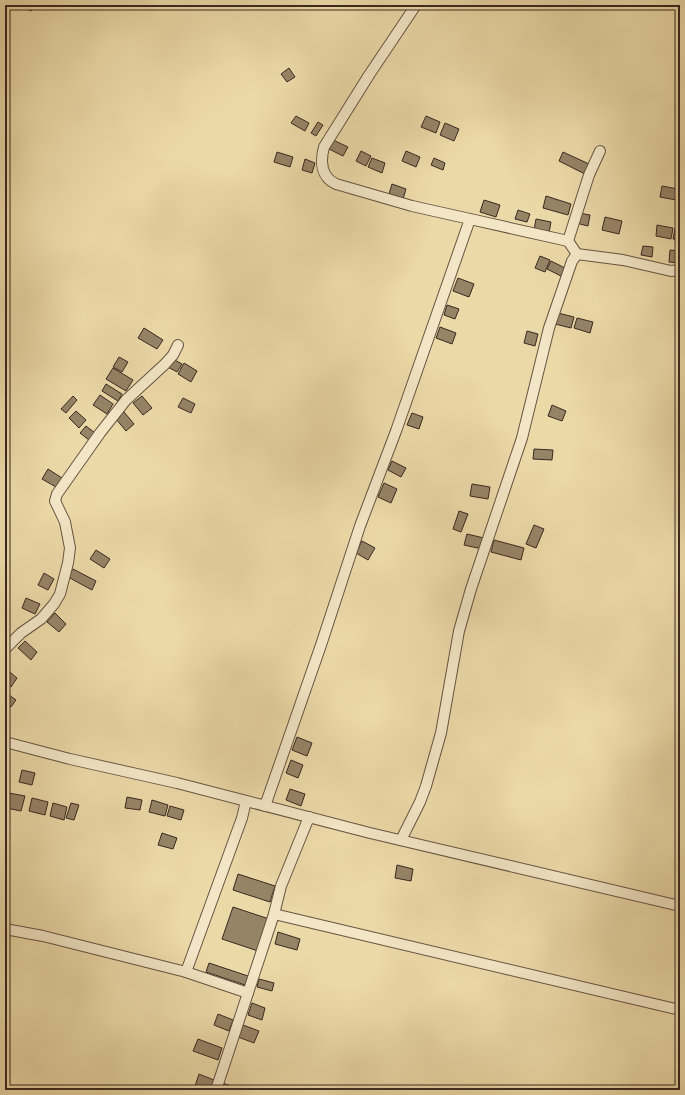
<svg xmlns="http://www.w3.org/2000/svg" width="685" height="1095" viewBox="0 0 685 1095" font-family="'IM FELL Great Primer',serif">
<style>
.building{fill:#968467;stroke:#392820}
.lines{fill:none;stroke-linecap:round;stroke-linejoin:round}
.street-casing{stroke:#665442;stroke-width:12}
.street{stroke:#f3e6c6;stroke-width:10}
</style>
<rect width="100%" height="100%" fill="#ecd9a8"/>
<filter id="stains"><feTurbulence type="fractalNoise" baseFrequency=".005" numOctaves="4"/><feColorMatrix values="0 0 0 0 .2 0 0 0 0 .09 0 0 0 0 .02 0 0 0 .5 -.17"/></filter>
<radialGradient id="worn" r=".72"><stop offset=".6" stop-color="#630" stop-opacity="0"/><stop offset="1" stop-color="#630" stop-opacity=".3"/></radialGradient>
<g class="building">
<path d="M 20,5 L 34,5 L 31,11 Z"/>
<path d="M 289,68 L 295,77 L 287,82 L 281,74 Z"/>
<path d="M 296,116 L 309,123 L 305,131 L 291,123 Z"/>
<path d="M 426,116 L 440,122 L 436,133 L 421,127 Z"/>
<path d="M 318,122 L 323,125 L 316,136 L 311,133 Z"/>
<path d="M 445,123 L 459,129 L 454,141 L 440,135 Z"/>
<path d="M 333,140 L 348,147 L 343,156 L 329,149 Z"/>
<path d="M 361,151 L 371,156 L 366,166 L 356,161 Z"/>
<path d="M 406,151 L 420,157 L 416,167 L 402,161 Z"/>
<path d="M 277,152 L 293,157 L 290,167 L 274,162 Z"/>
<path d="M 563,152 L 589,164 L 585,174 L 559,161 Z"/>
<path d="M 372,158 L 385,163 L 382,173 L 368,167 Z"/>
<path d="M 434,158 L 445,163 L 443,170 L 431,165 Z"/>
<path d="M 305,159 L 315,163 L 312,173 L 302,170 Z"/>
<path d="M 392,184 L 406,189 L 403,199 L 389,194 Z"/>
<path d="M 662,186 L 678,189 L 676,200 L 660,197 Z"/>
<path d="M 546,196 L 571,204 L 568,215 L 543,208 Z"/>
<path d="M 484,200 L 500,205 L 496,217 L 480,212 Z"/>
<path d="M 518,210 L 530,214 L 527,222 L 515,219 Z"/>
<path d="M 579,213 L 590,215 L 588,226 L 576,223 Z"/>
<path d="M 605,217 L 622,221 L 619,234 L 602,230 Z"/>
<path d="M 536,219 L 551,222 L 549,233 L 534,230 Z"/>
<path d="M 657,225 L 673,228 L 671,239 L 656,236 Z"/>
<path d="M 675,228 L 680,228 L 680,240 L 673,239 Z"/>
<path d="M 643,246 L 653,247 L 652,257 L 641,255 Z"/>
<path d="M 670,250 L 680,251 L 680,263 L 669,262 Z"/>
<path d="M 540,256 L 550,260 L 545,272 L 535,268 Z"/>
<path d="M 551,261 L 565,268 L 561,276 L 547,269 Z"/>
<path d="M 458,278 L 474,284 L 469,297 L 453,291 Z"/>
<path d="M 447,305 L 459,309 L 455,319 L 444,315 Z"/>
<path d="M 558,313 L 574,317 L 571,328 L 555,324 Z"/>
<path d="M 577,318 L 593,322 L 590,333 L 574,328 Z"/>
<path d="M 440,327 L 456,333 L 452,344 L 436,338 Z"/>
<path d="M 144,328 L 163,340 L 157,349 L 138,338 Z"/>
<path d="M 527,331 L 538,334 L 535,346 L 524,343 Z"/>
<path d="M 119,357 L 128,362 L 122,372 L 113,367 Z"/>
<path d="M 173,359 L 182,364 L 177,372 L 168,367 Z"/>
<path d="M 184,363 L 197,371 L 191,382 L 178,374 Z"/>
<path d="M 113,368 L 133,380 L 126,391 L 106,379 Z"/>
<path d="M 106,384 L 122,394 L 118,401 L 102,391 Z"/>
<path d="M 100,395 L 113,404 L 107,414 L 93,405 Z"/>
<path d="M 73,396 L 77,400 L 66,413 L 61,409 Z"/>
<path d="M 142,396 L 152,408 L 143,415 L 133,403 Z"/>
<path d="M 183,398 L 195,404 L 191,413 L 178,407 Z"/>
<path d="M 552,405 L 566,411 L 562,421 L 548,416 Z"/>
<path d="M 76,411 L 86,420 L 79,428 L 69,418 Z"/>
<path d="M 124,412 L 134,424 L 126,431 L 116,419 Z"/>
<path d="M 412,413 L 423,417 L 419,429 L 407,425 Z"/>
<path d="M 86,426 L 95,433 L 89,440 L 80,433 Z"/>
<path d="M 534,449 L 553,450 L 552,460 L 533,459 Z"/>
<path d="M 392,461 L 406,468 L 401,477 L 388,470 Z"/>
<path d="M 48,469 L 62,478 L 56,487 L 42,479 Z"/>
<path d="M 384,483 L 397,489 L 391,503 L 378,497 Z"/>
<path d="M 472,484 L 490,487 L 488,499 L 470,496 Z"/>
<path d="M 459,511 L 468,514 L 461,532 L 453,529 Z"/>
<path d="M 534,525 L 544,529 L 536,548 L 526,544 Z"/>
<path d="M 467,534 L 484,538 L 482,549 L 464,545 Z"/>
<path d="M 494,540 L 524,548 L 521,560 L 491,552 Z"/>
<path d="M 362,541 L 375,548 L 368,560 L 356,553 Z"/>
<path d="M 96,550 L 110,559 L 104,568 L 90,559 Z"/>
<path d="M 73,569 L 96,581 L 92,590 L 68,577 Z"/>
<path d="M 44,573 L 54,579 L 48,590 L 38,585 Z"/>
<path d="M 26,598 L 40,604 L 35,614 L 22,608 Z"/>
<path d="M 55,613 L 66,624 L 59,632 L 47,622 Z"/>
<path d="M 25,641 L 37,652 L 31,660 L 18,648 Z"/>
<path d="M 5,668 L 17,678 L 11,687 L 5,682 Z"/>
<path d="M 5,692 L 16,700 L 11,707 L 5,703 Z"/>
<path d="M 297,737 L 312,743 L 307,756 L 292,750 Z"/>
<path d="M 291,760 L 303,765 L 298,778 L 286,773 Z"/>
<path d="M 22,770 L 35,773 L 32,785 L 19,782 Z"/>
<path d="M 290,789 L 305,794 L 301,806 L 286,800 Z"/>
<path d="M 9,793 L 25,796 L 21,811 L 6,808 Z"/>
<path d="M 127,797 L 142,800 L 140,810 L 125,808 Z"/>
<path d="M 32,798 L 48,802 L 45,815 L 29,811 Z"/>
<path d="M 152,800 L 168,805 L 165,816 L 149,812 Z"/>
<path d="M 53,803 L 67,807 L 64,820 L 50,816 Z"/>
<path d="M 71,803 L 79,805 L 74,820 L 66,818 Z"/>
<path d="M 170,806 L 184,810 L 181,820 L 167,816 Z"/>
<path d="M 162,833 L 177,838 L 173,849 L 158,845 Z"/>
<path d="M 397,865 L 413,869 L 411,881 L 395,878 Z"/>
<path d="M 238,874 L 275,886 L 270,902 L 233,890 Z"/>
<path d="M 233,907 L 269,919 L 258,951 L 222,939 Z"/>
<path d="M 278,932 L 300,939 L 297,950 L 275,944 Z"/>
<path d="M 209,963 L 248,976 L 245,985 L 206,972 Z"/>
<path d="M 259,979 L 274,983 L 272,991 L 257,987 Z"/>
<path d="M 252,1003 L 265,1008 L 262,1020 L 248,1015 Z"/>
<path d="M 218,1014 L 233,1020 L 229,1031 L 214,1025 Z"/>
<path d="M 243,1025 L 259,1031 L 254,1043 L 238,1037 Z"/>
<path d="M 198,1039 L 222,1048 L 218,1060 L 193,1051 Z"/>
<path d="M 199,1074 L 214,1080 L 210,1090 L 205,1090 L 195,1086 Z"/>
<path d="M 222,1083 L 238,1088 L 237,1090 L 220,1090 Z"/>
</g>
<g class="lines">
<defs>
<g id="street">
<path d="M 470,219 L 568,241 L 577,254 L 623,260 L 671,271 L 680,270"/>
<path d="M 568,241 L 589,175 L 600,151"/>
<path d="M 5,649 L 21,633 L 41,619 L 54,604 L 60,594 L 68,563 L 70,548 L 65,522 L 55,501 L 57,494 L 100,433 L 126,400 L 165,364 L 173,355 L 178,345"/>
<path d="M 5,742 L 70,759 L 177,783 L 370,833 L 680,906"/>
<path d="M 246,801 L 242,818 L 186,972 L 248,993"/>
<path d="M 265,806 L 321,645 L 360,526 L 396,431 L 470,219 L 412,206 L 336,184 C 321,177 320,162 324,147 L 369,75 L 416,5"/>
<path d="M 401,840 L 420,802 L 426,786 L 441,733 L 459,631 L 471,589 L 522,438 L 549,328 L 572,261 L 577,254"/>
<path d="M 274,914 L 680,1010"/>
<path d="M 5,929 L 43,936 L 186,972"/>
<path d="M 216,1090 L 274,914 L 281,886 L 309,817"/>
</g>
</defs>
<use href="#street" class="street-casing"/>
<use href="#street" class="street"/>
</g>
<rect width="685" height="1095" fill="none" stroke="#ecd9a8" stroke-width="20"/>
<rect x="6" y="6" width="673" height="1083" fill="none" stroke="#392820" stroke-width="2"/>
<rect x="10" y="10" width="665" height="1075" fill="none" stroke="#392820"/>
<rect width="100%" height="100%" filter="url(#stains)"/>
<rect width="100%" height="100%" fill="url(#worn)"/>
</svg>
